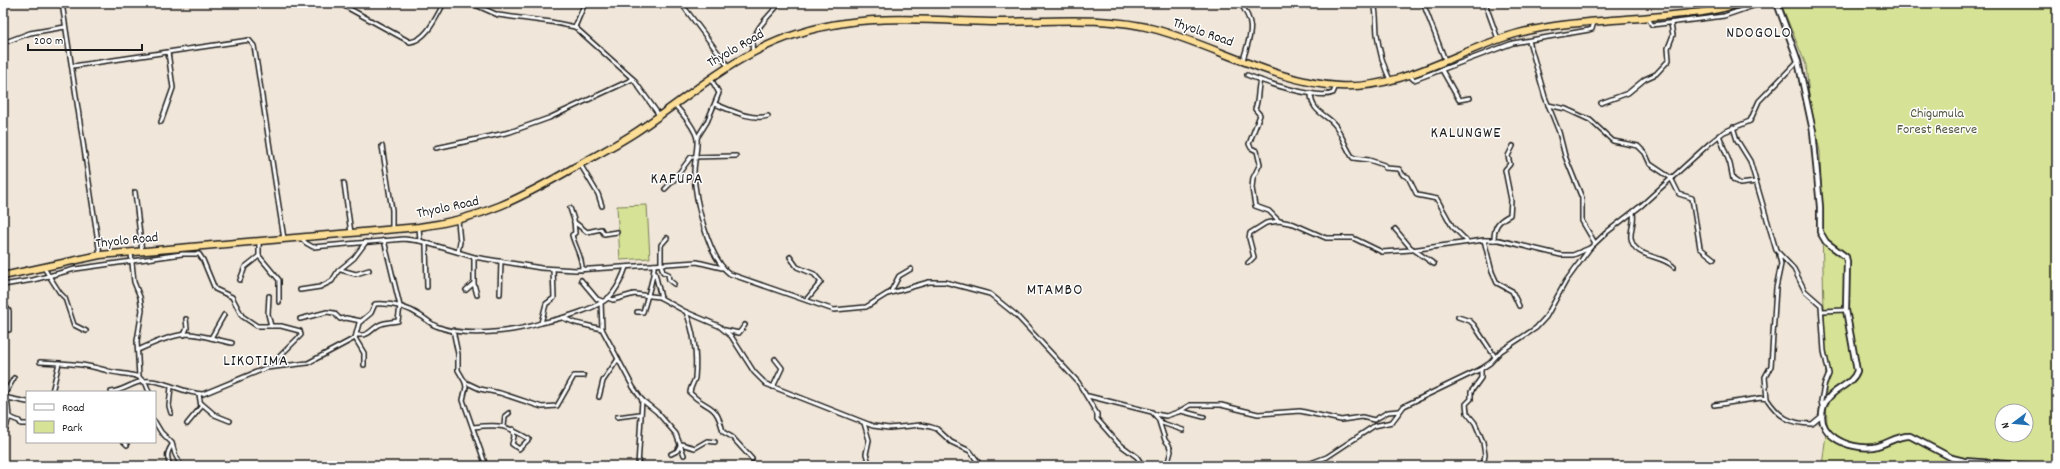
<svg xmlns="http://www.w3.org/2000/svg" width="2060" height="469" viewBox="0 0 2060 469" font-family="Dekko,sans-serif">
<style>
.green{fill:#d6e295;stroke:#797f58;fill-rule:evenodd}
.lines{fill:none;stroke-linecap:round;stroke-linejoin:round}
.street-casing{stroke:#1c1c1c;stroke-width:6}
.secondary-casing{stroke:#1c1c1c;stroke-width:8}
.highway-casing{stroke:#1c1c1c;stroke-width:9}
.street{stroke:#fff;stroke-width:3}
.secondary{stroke:#fff;stroke-width:4.5}
.highway{stroke:#fdde96;stroke-width:6}
.labels{text-anchor:middle;dominant-baseline:central;stroke-width:3;stroke-linejoin:round;paint-order:stroke}
.street-label{font-size:14px;fill:#1c1c1c;stroke:#fff}
.park-label{font-size:14px;fill:#545740;stroke:#fff}
.quarter-label{font-size:16px;letter-spacing:1px;fill:#1c1c1c;stroke:#fff}
</style>
<rect width="100%" height="100%" fill="#f0e6d9"/>
<filter id="ink" filterUnits="userSpaceOnUse"><feTurbulence type="fractalNoise" baseFrequency=".025" numOctaves="2"/><feDisplacementMap in="SourceGraphic" scale="8" xChannelSelector="R" yChannelSelector="G"/><feConvolveMatrix kernelMatrix="1 2 1 2 8 2 1 2 1" color-interpolation-filters="sRGB"/></filter>
<g filter="url(#ink)">
<g class="green">
<path d="M 1783,3 L 2057,3 L 2057,466 L 1822,466 L 1827,426 L 1820,151 L 1810,106 L 1806,65 L 1781,4 ZM 2002,411 L 2026,411 L 2026,435 L 2002,435 Z"/>
<path d="M 647,205 L 650,258 L 620,260 L 617,206 Z"/>
</g>
<g class="lines">
<defs>
<g id="street">
<path d="M 62,3 L 100,255"/>
<path d="M 339,3 L 410,42 C 427,40 436,17 444,3"/>
<path d="M 471,3 L 498,15 L 551,22 L 575,27 L 633,79 L 659,115"/>
<path d="M 681,3 L 728,66"/>
<path d="M 1240,3 C 1257,26 1250,35 1243,60"/>
<path d="M 1374,3 C 1377,14 1376,23 1377,34 C 1379,51 1383,65 1390,80"/>
<path d="M 1423,3 L 1445,60"/>
<path d="M 1485,3 L 1498,39"/>
<path d="M 1648,18 L 1652,25 L 1724,16 L 1762,3"/>
<path d="M 575,27 L 585,3"/>
<path d="M 1529,41 L 1545,97 L 1559,132 L 1565,156 L 1582,198 L 1582,221 L 1595,243"/>
<path d="M 3,43 L 30,33 L 65,27"/>
<path d="M 753,51 C 748,34 770,15 780,3"/>
<path d="M 73,66 L 249,40 L 254,46 L 257,64 L 284,239"/>
<path d="M 1442,70 L 1459,100 L 1470,98"/>
<path d="M 1247,75 C 1264,82 1317,100 1333,93 L 1336,86"/>
<path d="M 1409,75 L 1414,80 L 1513,43 L 1589,30 L 1592,29 L 1594,22"/>
<path d="M 1260,80 C 1257,91 1259,99 1255,109 L 1260,115 L 1249,144 L 1251,148 L 1257,151 L 1260,164 L 1253,178 L 1252,188 L 1255,206 L 1269,211 L 1279,221"/>
<path d="M 1311,93 C 1311,115 1330,114 1337,128 C 1343,138 1346,148 1353,158 L 1369,160 L 1384,165 L 1385,168 L 1399,169 L 1403,175 L 1408,177 L 1417,195 L 1437,199 L 1452,226 L 1467,241"/>
<path d="M 1601,103 L 1628,93 L 1645,79 L 1656,74 L 1669,60 L 1668,48 L 1673,35 L 1671,24"/>
<path d="M 715,104 C 730,110 752,121 768,116"/>
<path d="M 675,105 C 682,114 695,127 697,139 C 698,148 694,162 694,172 C 695,200 708,258 730,274 L 834,310 L 866,307 L 887,294 L 929,282 L 945,282 L 990,294 L 1016,315 L 1078,382 L 1097,414 L 1097,419 L 1118,443 L 1137,457 L 1143,466"/>
<path d="M 1548,105 L 1566,109 L 1590,120 L 1613,141 L 1638,146 L 1645,153 L 1650,164 L 1671,178 L 1679,194 L 1692,198 L 1700,248 L 1714,259"/>
<path d="M 161,122 L 173,88 L 168,52"/>
<path d="M 1733,127 L 1737,140 L 1750,161 L 1776,250 L 1794,269 L 1805,291 L 1821,305 L 1824,351 L 1829,374 L 1824,386 L 1821,401 L 1823,411"/>
<path d="M 1719,135 L 1730,164 L 1733,179 L 1740,184 L 1756,182"/>
<path d="M 697,138 L 707,122 L 719,93 L 711,79"/>
<path d="M 382,146 L 392,210 L 392,229"/>
<path d="M 436,148 L 510,132 L 549,118 L 633,79"/>
<path d="M 580,164 L 598,194 L 602,206"/>
<path d="M 344,183 L 351,233"/>
<path d="M 665,189 L 673,181 L 691,157 L 736,156"/>
<path d="M 135,192 L 142,252"/>
<path d="M 570,208 L 574,220 L 575,233 L 572,235 C 575,247 583,258 582,270"/>
<path d="M 1633,213 C 1635,221 1630,230 1631,238 C 1634,259 1662,254 1674,267"/>
<path d="M 574,222 L 587,232 L 601,229 L 604,234 L 617,232"/>
<path d="M 419,227 L 420,241"/>
<path d="M 1395,229 L 1410,247 L 1434,264"/>
<path d="M 301,238 L 306,243 L 313,247 L 404,239 L 420,241 L 474,257 L 541,268 L 576,270 L 697,262 L 722,268"/>
<path d="M 667,238 L 661,245 L 661,265 L 663,272 L 668,274 L 669,280 L 674,284"/>
<path d="M 1484,240 L 1492,272 L 1497,283 L 1512,291 L 1519,306"/>
<path d="M 1494,240 C 1494,226 1498,221 1510,215 L 1511,200 L 1505,170 L 1510,164 L 1508,156 L 1513,146"/>
<path d="M 259,241 L 259,256 L 279,280 L 279,302"/>
<path d="M 426,243 L 427,287"/>
<path d="M 458,252 L 460,242 L 458,221"/>
<path d="M 131,253 L 134,282 L 140,297 L 142,310 L 137,341 L 139,377 L 146,384 L 149,392"/>
<path d="M 790,257 L 797,267 L 814,274 L 821,282 L 806,300"/>
<path d="M 1248,263 L 1254,257 L 1249,238 L 1250,233 L 1266,223 L 1279,221 L 1294,224 L 1326,238 L 1353,238 L 1382,252 L 1411,250 L 1484,240 L 1499,240 L 1561,255 L 1573,255 L 1590,248"/>
<path d="M 44,268 L 60,293 L 65,298 L 74,325 L 86,331"/>
<path d="M 341,270 L 356,274 L 369,270"/>
<path d="M 655,273 L 661,298"/>
<path d="M 240,280 L 245,267 L 259,256"/>
<path d="M 581,280 L 597,299 L 602,301"/>
<path d="M 474,284 L 477,295"/>
<path d="M 3,285 L 33,280 L 75,269 L 182,254 L 199,254 L 203,260 L 215,289 L 232,297 L 242,316 L 257,326 L 281,326 L 300,331 L 301,335 L 277,359 L 277,365"/>
<path d="M 300,290 L 320,287 L 332,281 L 338,271 L 354,258 L 366,242"/>
<path d="M 466,290 L 474,283 L 474,257"/>
<path d="M 890,293 L 899,276 L 911,269"/>
<path d="M 500,294 L 501,261"/>
<path d="M 269,296 L 268,314 L 271,326"/>
<path d="M 608,298 L 613,300 L 634,294 L 659,297 L 686,312 L 719,326 L 731,336 L 754,372 L 766,384 L 873,426 L 889,428 L 921,425 L 931,427 L 937,429 L 951,442 L 970,451 L 981,466"/>
<path d="M 601,302 L 602,329"/>
<path d="M 3,303 L 9,311 L 9,330"/>
<path d="M 1822,311 L 1846,310"/>
<path d="M 637,312 L 643,312 C 646,301 655,275 654,265"/>
<path d="M 686,312 C 694,332 697,356 695,378 C 694,383 690,387 690,393 C 708,411 716,401 723,432 L 732,437 L 752,459"/>
<path d="M 1458,317 L 1470,321 L 1474,325 L 1495,357"/>
<path d="M 563,318 L 576,323 L 602,329 L 633,387 L 642,400 L 657,412 L 676,434 L 684,455"/>
<path d="M 300,319 L 327,312 L 334,313 L 340,319 L 346,318 L 361,321"/>
<path d="M 541,323 C 560,319 602,308 613,293 C 619,285 623,276 626,267"/>
<path d="M 453,330 L 458,354 L 458,370 L 465,382 L 480,389 L 500,393 L 542,407 L 557,406 L 574,376 L 584,376"/>
<path d="M 725,330 L 739,333 L 745,325"/>
<path d="M 184,335 L 187,328 L 186,319"/>
<path d="M 357,335 C 370,336 370,330 379,325 C 384,322 393,322 398,321 L 400,306 L 384,240"/>
<path d="M 211,338 L 224,315"/>
<path d="M 355,338 L 364,353 L 364,365"/>
<path d="M 138,350 C 151,344 175,334 189,334 C 203,335 217,340 232,343"/>
<path d="M 40,362 L 59,363 L 52,392"/>
<path d="M 59,363 C 77,364 87,365 105,370 C 116,374 128,373 139,377"/>
<path d="M 1481,369 L 1481,378 L 1471,392 L 1471,399 L 1466,404 L 1467,413 L 1475,423 L 1483,442 L 1485,455 L 1483,466"/>
<path d="M 465,382 L 466,387 L 463,400 L 486,466"/>
<path d="M 773,387 L 782,368 L 775,359"/>
<path d="M 111,392 C 123,391 133,382 144,381 C 164,379 183,394 203,394 L 266,368 L 308,363 L 355,338 L 359,323 L 371,313 L 375,304 C 392,303 406,306 421,316 C 426,319 431,324 436,326 C 463,338 514,332 541,323 L 546,304 L 554,298 L 553,269"/>
<path d="M 1088,396 L 1152,412 L 1162,423 L 1183,430"/>
<path d="M 3,397 L 27,402"/>
<path d="M 3,397 L 14,378"/>
<path d="M 599,397 L 603,381 L 618,359"/>
<path d="M 1767,399 L 1765,377 L 1771,366 L 1776,288 L 1781,264 L 1779,255"/>
<path d="M 201,403 L 215,415 L 230,421"/>
<path d="M 1714,405 L 1761,398 L 1767,399 C 1779,417 1790,424 1812,424 L 1823,415"/>
<path d="M 1178,412 L 1190,405 L 1221,405 L 1258,414 L 1300,411 L 1341,420 L 1362,417 L 1374,420 L 1388,412 L 1399,411"/>
<path d="M 171,413 L 169,406 L 171,387"/>
<path d="M 1155,414 L 1166,416 L 1181,411 L 1204,417"/>
<path d="M 3,417 L 9,417 L 7,397"/>
<path d="M 617,417 L 640,414"/>
<path d="M 1159,421 L 1165,440 L 1169,445 L 1171,451 L 1167,466"/>
<path d="M 155,422 L 161,432 L 172,443 L 175,454 L 181,466"/>
<path d="M 864,423 L 869,440 L 866,454 L 870,466"/>
<path d="M 187,424 L 201,407 L 199,394"/>
<path d="M 504,426 L 505,416 L 509,413"/>
<path d="M 473,427 C 501,424 505,425 529,439 L 519,449 L 512,444 L 514,437 L 513,429"/>
<path d="M 6,428 L 9,417 L 19,421 L 21,424 L 27,424"/>
<path d="M 124,442 L 127,445"/>
<path d="M 671,454 L 677,451 L 681,444 L 695,448 L 707,441 L 715,442"/>
<path d="M 154,466 L 163,466"/>
<path d="M 170,466 C 167,457 166,454 172,445"/>
<path d="M 638,466 L 642,400"/>
<path d="M 1303,466 L 1327,457 L 1374,426 L 1392,422 L 1404,406 L 1481,369 L 1490,363 L 1501,351 L 1536,328 L 1546,317 L 1566,281 L 1590,248 L 1607,232 L 1642,205 L 1710,143 L 1724,132 L 1750,121 L 1759,101 L 1798,61"/>
</g>
<path id="secondary" d="M 1777,3 L 1798,61 L 1813,131 L 1820,207 L 1820,232 L 1826,242 L 1846,257 L 1847,262 L 1846,310 L 1857,371 C 1852,386 1830,389 1824,405 C 1813,435 1849,450 1873,447 C 1886,445 1897,435 1910,436 L 1952,458 L 1964,461 L 2036,466"/>
<path id="highway" d="M 3,276 L 100,255 L 419,227 C 482,219 521,198 575,167 C 595,156 616,145 636,132 C 707,84 753,36 844,23 C 893,16 942,21 991,22 C 1046,22 1104,15 1158,30 C 1217,47 1279,83 1339,86 C 1403,90 1459,49 1519,33 C 1569,20 1621,21 1672,15 C 1696,13 1718,11 1741,3"/>
</defs>
<use href="#street" class="street-casing"/>
<use href="#secondary" class="secondary-casing"/>
<use href="#highway" class="highway-casing"/>
<use href="#street" class="street"/>
<use href="#secondary" class="secondary"/>
<use href="#highway" class="highway"/>
</g>
</g>
<g class="labels">
<g class="street-label">
<text transform="translate(1203 33) rotate(19)">Thyolo Road</text>
<text transform="translate(736 49) rotate(-30)">Thyolo Road</text>
<text transform="translate(448 208) rotate(-12)">Thyolo Road</text>
<text transform="translate(127 241) rotate(-6)">Thyolo Road</text>
</g>
<g class="park-label">
<text x="1937" y="114">Chigumula<tspan x="1937" dy="16">Forest Reserve</tspan></text>
</g>
<g class="quarter-label">
<text x="1759" y="33">NDOGOLO</text>
<text x="1466" y="133">KALUNGWE</text>
<text x="677" y="179">KAFUPA</text>
<text x="1055" y="290">MTAMBO</text>
<text x="256" y="361">LIKOTIMA</text>
</g>
</g>
<rect width="2060" height="469" fill="none" stroke="#fff" stroke-width="16"/>
<rect x="8" y="8" width="2044" height="453" fill="none" stroke="#1c1c1c" stroke-width="1.5" filter="url(#ink)"/>
<rect x="26" y="391" width="130" height="52" fill="#ffffff" stroke="#a4a4a4"/>
<rect x="34" y="404" width="20" height="6" fill="#ffffff" stroke="#a4a4a4"/>
<text x="62" y="411" font-size="12" fill="#1c1c1c">Road</text>
<rect x="34" y="421" width="20" height="12" fill="#d6e295" stroke="#a4a4a4"/>
<text x="62" y="431" font-size="12" fill="#1c1c1c">Park</text>
<g transform="translate(2014 423) rotate(254)"><circle r="19" fill="#ffffff" stroke="#a4a4a4"/>
<path d="M0-3L7 15L0 10L-7 15Z" fill="#1f6fb2"/>
<text y="-6" font-size="11" font-weight="bold" text-anchor="middle" fill="#1c1c1c">N</text>
</g>
<path d="M28 44v6h114v-6" fill="none" stroke="#1c1c1c" stroke-width="2"/>
<text x="34" y="44" font-size="12" fill="#1c1c1c" stroke="#ffffff" stroke-width="3" paint-order="stroke">200 m</text>
</svg>
